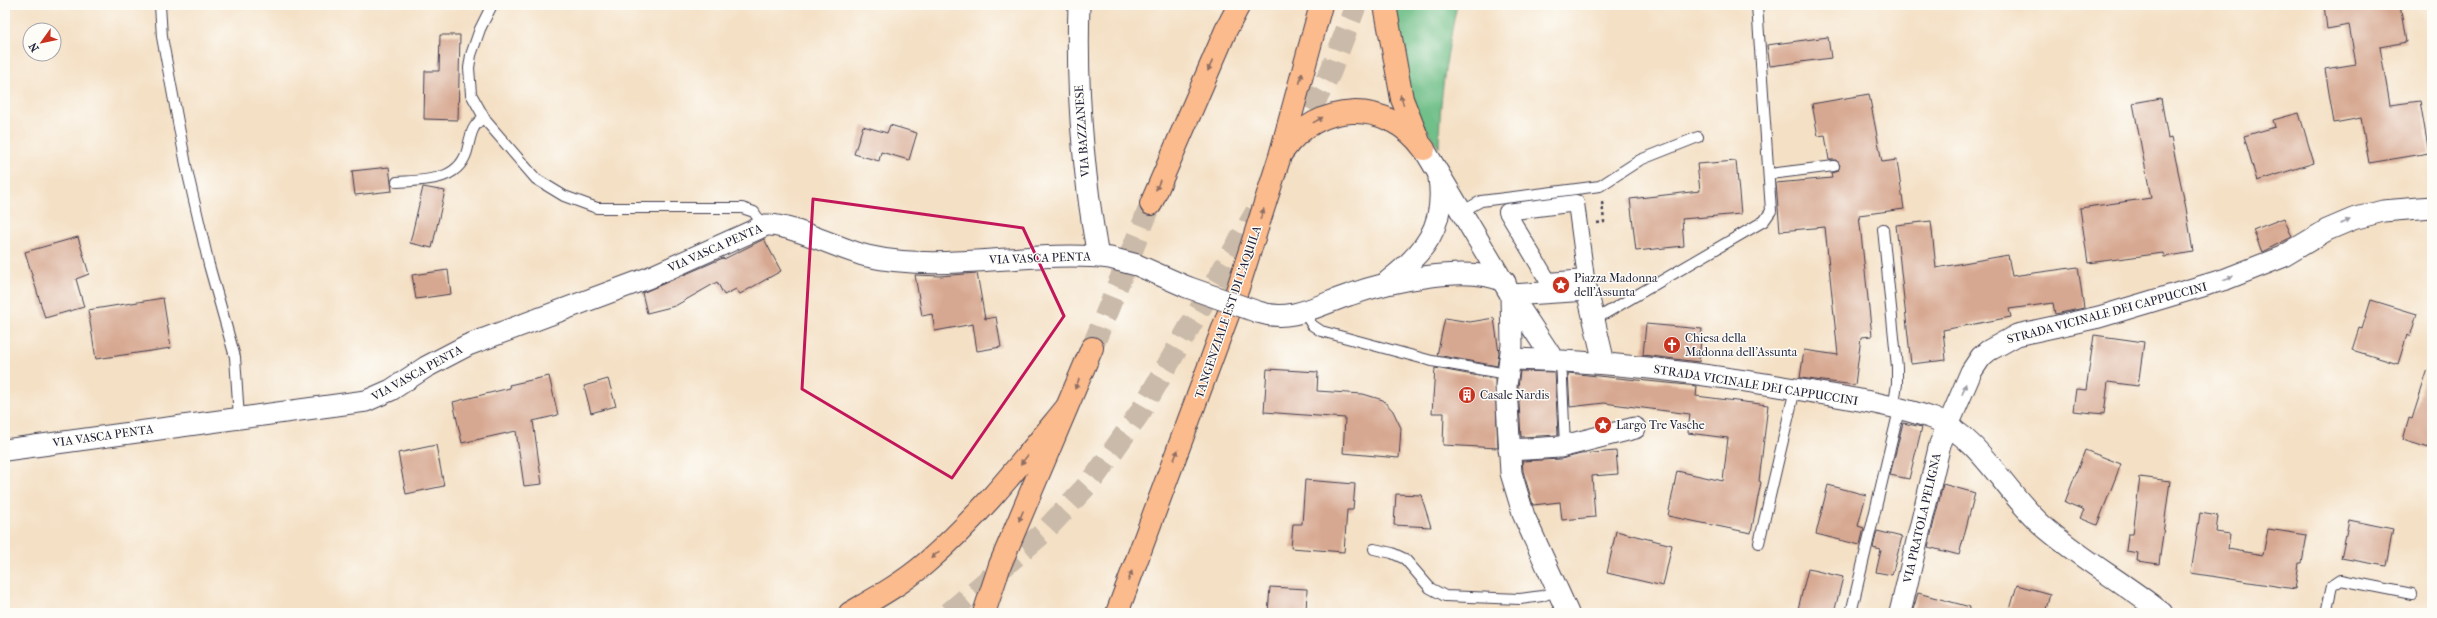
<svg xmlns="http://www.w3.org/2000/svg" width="2437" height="618" viewBox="0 0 2437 618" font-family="'IM FELL French Canon',serif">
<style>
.forest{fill:#71bf89;stroke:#4a7062}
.building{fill:#d7a891}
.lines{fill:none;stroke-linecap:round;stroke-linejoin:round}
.trunk-tunnel{stroke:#cabaa9;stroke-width:22;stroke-dasharray:22 11;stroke-linecap:butt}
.service-casing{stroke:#423e50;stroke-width:12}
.pedestrian-casing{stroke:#423e50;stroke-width:18}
.minor-casing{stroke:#423e50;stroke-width:23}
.trunk-casing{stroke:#423e50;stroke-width:24}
.path{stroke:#423e50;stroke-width:2.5;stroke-dasharray:3 3;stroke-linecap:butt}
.service{stroke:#fff;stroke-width:10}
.pedestrian{stroke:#fff;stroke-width:16}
.minor{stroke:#fff;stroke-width:21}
.trunk{stroke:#fbbb8d;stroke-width:22}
.minor-bridge-casing{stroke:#423e50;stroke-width:23;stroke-linecap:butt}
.minor-bridge{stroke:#fff;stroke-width:21}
.oneway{fill:#8e6e64}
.oneway2{fill:#9c9ca7}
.marked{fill:none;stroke:#c2185b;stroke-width:3;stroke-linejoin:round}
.labels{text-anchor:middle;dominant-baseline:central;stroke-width:3;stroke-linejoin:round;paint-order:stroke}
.street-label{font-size:12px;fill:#22223b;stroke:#fdfcf7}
.poi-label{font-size:12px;fill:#22223b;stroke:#fdfcf7;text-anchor:start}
</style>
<rect width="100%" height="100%" fill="#fdfcf7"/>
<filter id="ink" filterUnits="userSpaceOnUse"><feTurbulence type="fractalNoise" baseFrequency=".025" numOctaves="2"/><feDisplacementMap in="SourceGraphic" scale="8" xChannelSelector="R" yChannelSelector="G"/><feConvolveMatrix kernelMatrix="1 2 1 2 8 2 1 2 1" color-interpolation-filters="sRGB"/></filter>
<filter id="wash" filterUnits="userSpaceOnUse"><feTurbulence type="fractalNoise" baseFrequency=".012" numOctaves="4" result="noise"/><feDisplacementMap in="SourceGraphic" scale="16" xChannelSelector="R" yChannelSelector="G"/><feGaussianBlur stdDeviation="0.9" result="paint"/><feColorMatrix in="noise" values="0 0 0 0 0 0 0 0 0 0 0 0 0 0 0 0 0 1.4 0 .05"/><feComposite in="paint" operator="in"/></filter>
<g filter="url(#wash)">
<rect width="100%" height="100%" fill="#f4e0c5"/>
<path class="forest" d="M 1393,5 L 1457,5 C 1447,52 1439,99 1439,148 L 1419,118 L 1407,89 Z"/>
<g id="blocks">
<g class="building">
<path d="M 2324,5 L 2358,5 L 2359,9 L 2400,5 L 2406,42 L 2380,47 L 2390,105 L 2420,101 L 2429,153 L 2369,163 L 2361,118 L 2334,123 L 2325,69 L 2356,64 L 2349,25 L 2327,29 Z"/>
<path d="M 440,35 L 460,35 L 458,120 L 424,119 L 425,71 L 439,71 Z"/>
<path d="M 1828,37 L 1831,58 L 1770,66 L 1767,45 Z"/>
<path d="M 1869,94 L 1882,162 L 1897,160 L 1904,209 L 1859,215 L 1872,336 L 1861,337 L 1855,385 L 1800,378 L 1804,350 L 1838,355 L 1825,227 L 1780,231 L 1776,183 L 1832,178 L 1831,173 L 1838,171 L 1840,165 L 1836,160 L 1829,160 L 1825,135 L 1818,136 L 1812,104 Z"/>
<path d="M 2161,98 L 2168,139 L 2171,138 L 2186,208 L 2193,252 L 2164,257 L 2163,253 L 2088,263 L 2080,208 L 2151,198 L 2133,103 Z"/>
<path d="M 2299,113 L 2314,163 L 2257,181 L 2244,136 L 2275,127 L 2273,120 Z"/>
<path d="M 890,125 L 917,133 L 909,160 L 881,152 L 879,161 L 854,154 L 863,126 L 887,133 Z"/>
<path d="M 1736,161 L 1741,214 L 1682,219 L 1684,246 L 1636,251 L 1630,199 L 1700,191 L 1697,164 Z"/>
<path d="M 389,167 L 392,191 L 355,195 L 352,171 Z"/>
<path d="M 423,187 L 445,191 L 432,248 L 410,243 Z"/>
<path d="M 2284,218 L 2292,237 L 2262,252 L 2253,230 Z"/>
<path d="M 1931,221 L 1936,268 L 2008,255 L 2012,276 L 2078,267 L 2084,308 L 2055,314 L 2053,303 L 2009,309 L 2011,317 L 1943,330 L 1946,360 L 1911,364 L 1896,225 Z"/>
<path d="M 78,237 L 89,274 L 76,279 L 84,307 L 45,318 L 25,252 Z"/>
<path d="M 764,239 L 781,271 L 740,294 L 736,289 L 724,295 L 717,282 L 675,306 L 647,313 L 642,293 L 723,258 L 724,259 Z"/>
<path d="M 448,270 L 451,294 L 416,299 L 412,275 Z"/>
<path d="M 977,273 L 985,319 L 996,317 L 1001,347 L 977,351 L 973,324 L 935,331 L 932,314 L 922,316 L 915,275 L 940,276 Z"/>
<path d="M 163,298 L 171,348 L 96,359 L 88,310 Z"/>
<path d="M 2371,300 L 2417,314 L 2410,337 L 2407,335 L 2398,364 L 2352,350 L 2359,328 L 2362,329 Z"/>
<path d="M 1445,318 L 1470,322 L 1494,318 L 1499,353 L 1497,366 L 1437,355 Z"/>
<path d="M 1646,324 L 1702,329 L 1699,362 L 1643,355 Z"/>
<path d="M 2094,335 L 2144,342 L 2138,386 L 2108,382 L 2104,414 L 2073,411 L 2076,389 L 2086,390 Z"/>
<path d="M 1435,368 L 1495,379 L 1498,448 L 1443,445 L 1444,413 L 1432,413 Z"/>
<path d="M 1267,369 L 1318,372 L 1317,391 L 1363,394 L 1383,400 L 1393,411 L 1401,428 L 1399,458 L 1343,453 L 1345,418 L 1264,412 Z"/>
<path d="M 2428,369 L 2432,370 L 2432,449 L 2403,440 L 2409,418 L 2412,419 Z"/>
<path d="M 1520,371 L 1555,372 L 1558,435 L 1521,437 L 1518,387 Z"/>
<path d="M 1568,373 L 1697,386 L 1696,396 L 1768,405 L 1759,481 L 1761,482 L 1751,533 L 1668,516 L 1677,471 L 1723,481 L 1728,438 L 1688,433 L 1690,414 L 1604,403 L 1570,407 Z"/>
<path d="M 549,376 L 558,415 L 533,421 L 542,484 L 524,486 L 516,431 L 462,443 L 453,402 L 510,388 L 509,385 Z"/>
<path d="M 608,379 L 616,406 L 591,413 L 584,386 Z"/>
<path d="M 1903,423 L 1922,427 L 1909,479 L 1890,475 Z"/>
<path d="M 436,445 L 444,486 L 406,494 L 398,453 Z"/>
<path d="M 2085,450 L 2121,464 L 2097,525 L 2080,518 L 2084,510 L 2065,502 Z"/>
<path d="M 1616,451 L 1618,474 L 1592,476 L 1595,517 L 1562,520 L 1560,502 L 1533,505 L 1523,471 L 1522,461 L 1561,459 L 1581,454 Z"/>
<path d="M 2140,477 L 2170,481 L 2159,564 L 2137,561 L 2138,553 L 2126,551 L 2128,534 L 2133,534 Z"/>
<path d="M 1305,480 L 1355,484 L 1353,510 L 1347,510 L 1344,552 L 1291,548 L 1293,524 L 1302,524 Z"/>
<path d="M 1943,484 L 1975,493 L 1959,555 L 1928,547 Z"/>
<path d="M 1828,485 L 1866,495 L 1858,526 L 1864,528 L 1860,545 L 1816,534 Z"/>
<path d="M 1396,494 L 1421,495 L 1431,527 L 1394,525 Z"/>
<path d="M 2200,513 L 2218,516 L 2216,532 L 2230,534 L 2228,549 L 2263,555 L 2268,529 L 2307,535 L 2302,563 L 2299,563 L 2295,589 L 2191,573 Z"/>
<path d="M 2349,520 L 2393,529 L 2386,566 L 2341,558 Z"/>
<path d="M 1616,531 L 1672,545 L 1663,586 L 1607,573 Z"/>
<path d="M 1877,531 L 1902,537 L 1892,575 L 1876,572 L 1881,550 L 1873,548 Z"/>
<path d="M 1808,569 L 1843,577 L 1834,613 L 1797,613 Z"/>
<path d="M 2017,585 L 2050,594 L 2045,613 L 2009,613 Z"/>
<path d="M 1270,587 L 1307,589 L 1306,613 L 1268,613 Z"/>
<path d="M 1918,593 L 1970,607 L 1969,613 L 1912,613 Z"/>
</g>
</g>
</g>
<g filter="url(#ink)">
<use href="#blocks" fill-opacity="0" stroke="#423e50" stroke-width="1"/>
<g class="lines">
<g class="trunk-tunnel">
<path d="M 1295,139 L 1330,73 L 1356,5"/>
<path d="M 1092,348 L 1151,204"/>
<path d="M 949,613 L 1042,534 L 1094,478 L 1141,411 L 1256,212"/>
</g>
<defs>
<g id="service">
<path d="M 160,5 L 162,37 L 187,170 L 209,265 L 235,357 L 239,418"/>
<path d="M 492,5 L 480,29 L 471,55 L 469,68 L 471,94 L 486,121 L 536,179 L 564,196 L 597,208 L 742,208 L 754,212 L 763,226"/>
<path d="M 1770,174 L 1834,166"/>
<path d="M 397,182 C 425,180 461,182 468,147 C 471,134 472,126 483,118"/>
<path d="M 1461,212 L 1481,201 L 1600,186 L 1640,160 L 1698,137"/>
<path d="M 1883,229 L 1897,367 L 1897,384 L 1893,409"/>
<path d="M 1304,312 L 1312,325 L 1321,331 L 1432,361 L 1507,374"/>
<path d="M 1594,320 L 1764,221 L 1771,211 L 1757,5"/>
<path d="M 1561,359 L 1565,446"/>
<path d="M 1759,543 L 1795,389"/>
<path d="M 1374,549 L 1392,553 L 1405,559 L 1430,588 L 1445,596 L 1520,599 L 1542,596 L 1558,590"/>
<path d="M 1851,613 L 1899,410"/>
<path d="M 2326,613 L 2332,586 L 2341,580 L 2412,594"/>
</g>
<path id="pedestrian" d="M 1576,203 L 1586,278 L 1548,281 L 1507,212 Z"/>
<g id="minor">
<path d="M 1079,5 C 1076,90 1083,173 1098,257"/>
<path d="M 1424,149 L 1511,295 L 1512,345 L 1506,386 L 1511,473 L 1524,516 L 1568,613"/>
<path d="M 1388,281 C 1424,253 1446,227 1439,178"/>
<path d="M 1258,312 C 1291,323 1318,305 1349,295 C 1386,282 1469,263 1505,282"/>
<path d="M 1510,359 C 1601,360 1689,372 1778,386 C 1828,395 1886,402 1935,419 C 1981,439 2005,492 2042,525 C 2079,558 2123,582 2162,613"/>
<path d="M 1553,359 L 1511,295 L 1587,290 L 1604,363"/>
<path d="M 5,450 L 366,401 L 391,390 L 426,367 L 468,345 L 648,278 L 766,225 C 789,223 841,250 867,256 C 944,274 1032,249 1110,258 L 1137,265 L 1187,287"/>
<path d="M 1509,450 L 1560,447 L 1635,428"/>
<path d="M 1900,613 L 1940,444 L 1971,372 L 1981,357 L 1988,351 L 2017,335 L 2099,317 L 2226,279 L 2282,257 L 2327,230 L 2353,219 L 2383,211 L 2432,207"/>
</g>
<g id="trunk">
<path d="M 1385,5 L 1402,99 L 1418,139"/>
<path d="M 1283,151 C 1318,101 1387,98 1424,149"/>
<path d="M 1151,204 L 1226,30 L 1239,5"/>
<path d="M 850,613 C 876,598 903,583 926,563 C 979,517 1022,462 1066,408"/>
<path d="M 984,613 L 1000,565 L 1092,348"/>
<path d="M 1117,613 L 1238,288 L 1280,156 L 1321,5"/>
</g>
</defs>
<use href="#service" class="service-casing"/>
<use href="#pedestrian" class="pedestrian-casing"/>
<use href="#minor" class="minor-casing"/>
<use href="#trunk" class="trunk-casing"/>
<path class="path" d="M 1597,223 L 1604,222 L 1602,202"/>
<use href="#service" class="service"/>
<use href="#pedestrian" class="pedestrian"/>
<use href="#minor" class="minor"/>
<use href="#trunk" class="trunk"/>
<defs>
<path id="minor-bridge" d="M 1187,287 L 1258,312"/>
</defs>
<use href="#minor-bridge" class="minor-bridge-casing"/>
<use href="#minor-bridge" class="minor-bridge"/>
</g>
<defs><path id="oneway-solid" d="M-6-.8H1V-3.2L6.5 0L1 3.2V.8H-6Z"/></defs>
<g class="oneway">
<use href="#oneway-solid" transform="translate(1210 66) rotate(114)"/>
<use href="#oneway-solid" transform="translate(1301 78) rotate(-75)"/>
<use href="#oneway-solid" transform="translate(1402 100) rotate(-106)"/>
<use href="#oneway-solid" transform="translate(1318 120) rotate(-29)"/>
<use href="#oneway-solid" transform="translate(1158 185) rotate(113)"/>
<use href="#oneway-solid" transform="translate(1262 214) rotate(-72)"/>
<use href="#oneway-solid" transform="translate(1077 384) rotate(113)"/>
<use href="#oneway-solid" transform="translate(1176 455) rotate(-69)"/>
<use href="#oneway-solid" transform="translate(1024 460) rotate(129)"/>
<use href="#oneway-solid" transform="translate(1021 516) rotate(113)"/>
<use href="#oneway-solid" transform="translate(935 555) rotate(138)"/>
<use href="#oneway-solid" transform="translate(1130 576) rotate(-70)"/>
</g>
<g class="oneway2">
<use href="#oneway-solid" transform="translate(2345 222) rotate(-22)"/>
<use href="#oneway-solid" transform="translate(2228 278) rotate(-20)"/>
<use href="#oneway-solid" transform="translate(1964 389) rotate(-71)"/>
</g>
</g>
<path class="marked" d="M 813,199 L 1023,228 L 1064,316 L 952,478 L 802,389 Z"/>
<defs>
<symbol id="sight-disc" viewBox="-11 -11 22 22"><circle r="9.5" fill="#c8321e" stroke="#fdfcf7"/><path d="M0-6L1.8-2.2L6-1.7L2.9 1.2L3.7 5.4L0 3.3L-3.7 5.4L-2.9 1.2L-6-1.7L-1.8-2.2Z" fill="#fff"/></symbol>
<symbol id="church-disc" viewBox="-11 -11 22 22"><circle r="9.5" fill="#c8321e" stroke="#fdfcf7"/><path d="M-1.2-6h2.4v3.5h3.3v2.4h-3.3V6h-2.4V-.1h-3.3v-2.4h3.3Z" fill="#fff"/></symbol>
<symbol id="building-disc" viewBox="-11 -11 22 22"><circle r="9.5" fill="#c8321e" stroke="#fdfcf7"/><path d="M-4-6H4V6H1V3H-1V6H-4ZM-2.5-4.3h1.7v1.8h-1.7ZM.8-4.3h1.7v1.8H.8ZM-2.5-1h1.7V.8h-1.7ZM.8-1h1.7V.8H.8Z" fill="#fff"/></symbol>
</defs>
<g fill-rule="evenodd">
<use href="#sight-disc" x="1551" y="275" width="20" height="20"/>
<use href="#church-disc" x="1662" y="335" width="20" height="20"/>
<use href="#building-disc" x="1457" y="385" width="20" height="20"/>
<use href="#sight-disc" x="1593" y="415" width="20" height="20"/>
</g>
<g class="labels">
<g class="street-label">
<text transform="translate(1082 131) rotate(-94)">VIA BAZZANESE</text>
<text transform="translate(715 248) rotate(-24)">VIA VASCA PENTA</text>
<text transform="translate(1040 258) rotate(-2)">VIA VASCA PENTA</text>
<text transform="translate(1228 312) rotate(-71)">TANGENZIALE EST DI L'AQUILA</text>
<text transform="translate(2107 313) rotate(-15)">STRADA VICINALE DEI CAPPUCCINI</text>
<text transform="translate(417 373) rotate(-29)">VIA VASCA PENTA</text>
<text transform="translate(1756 385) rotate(9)">STRADA VICINALE DEI CAPPUCCINI</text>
<text transform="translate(103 436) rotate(-8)">VIA VASCA PENTA</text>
<text transform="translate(1922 518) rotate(-77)">VIA PRATOLA PELIGNA</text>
</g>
<g class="poi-label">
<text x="1574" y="278">Piazza Madonna<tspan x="1574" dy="14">dell'Assunta</tspan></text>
<text x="1685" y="338">Chiesa della<tspan x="1685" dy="14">Madonna dell'Assunta</tspan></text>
<text x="1480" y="395">Casale Nardis</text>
<text x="1616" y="425">Largo Tre Vasche</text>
</g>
</g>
<rect width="2437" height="618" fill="none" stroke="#fdfcf7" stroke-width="20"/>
<g transform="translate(42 42) rotate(237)"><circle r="19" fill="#fdfcf7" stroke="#a5a5ac"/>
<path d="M0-3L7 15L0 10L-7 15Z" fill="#c8321e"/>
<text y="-6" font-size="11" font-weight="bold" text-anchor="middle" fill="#22223b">N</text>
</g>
</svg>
